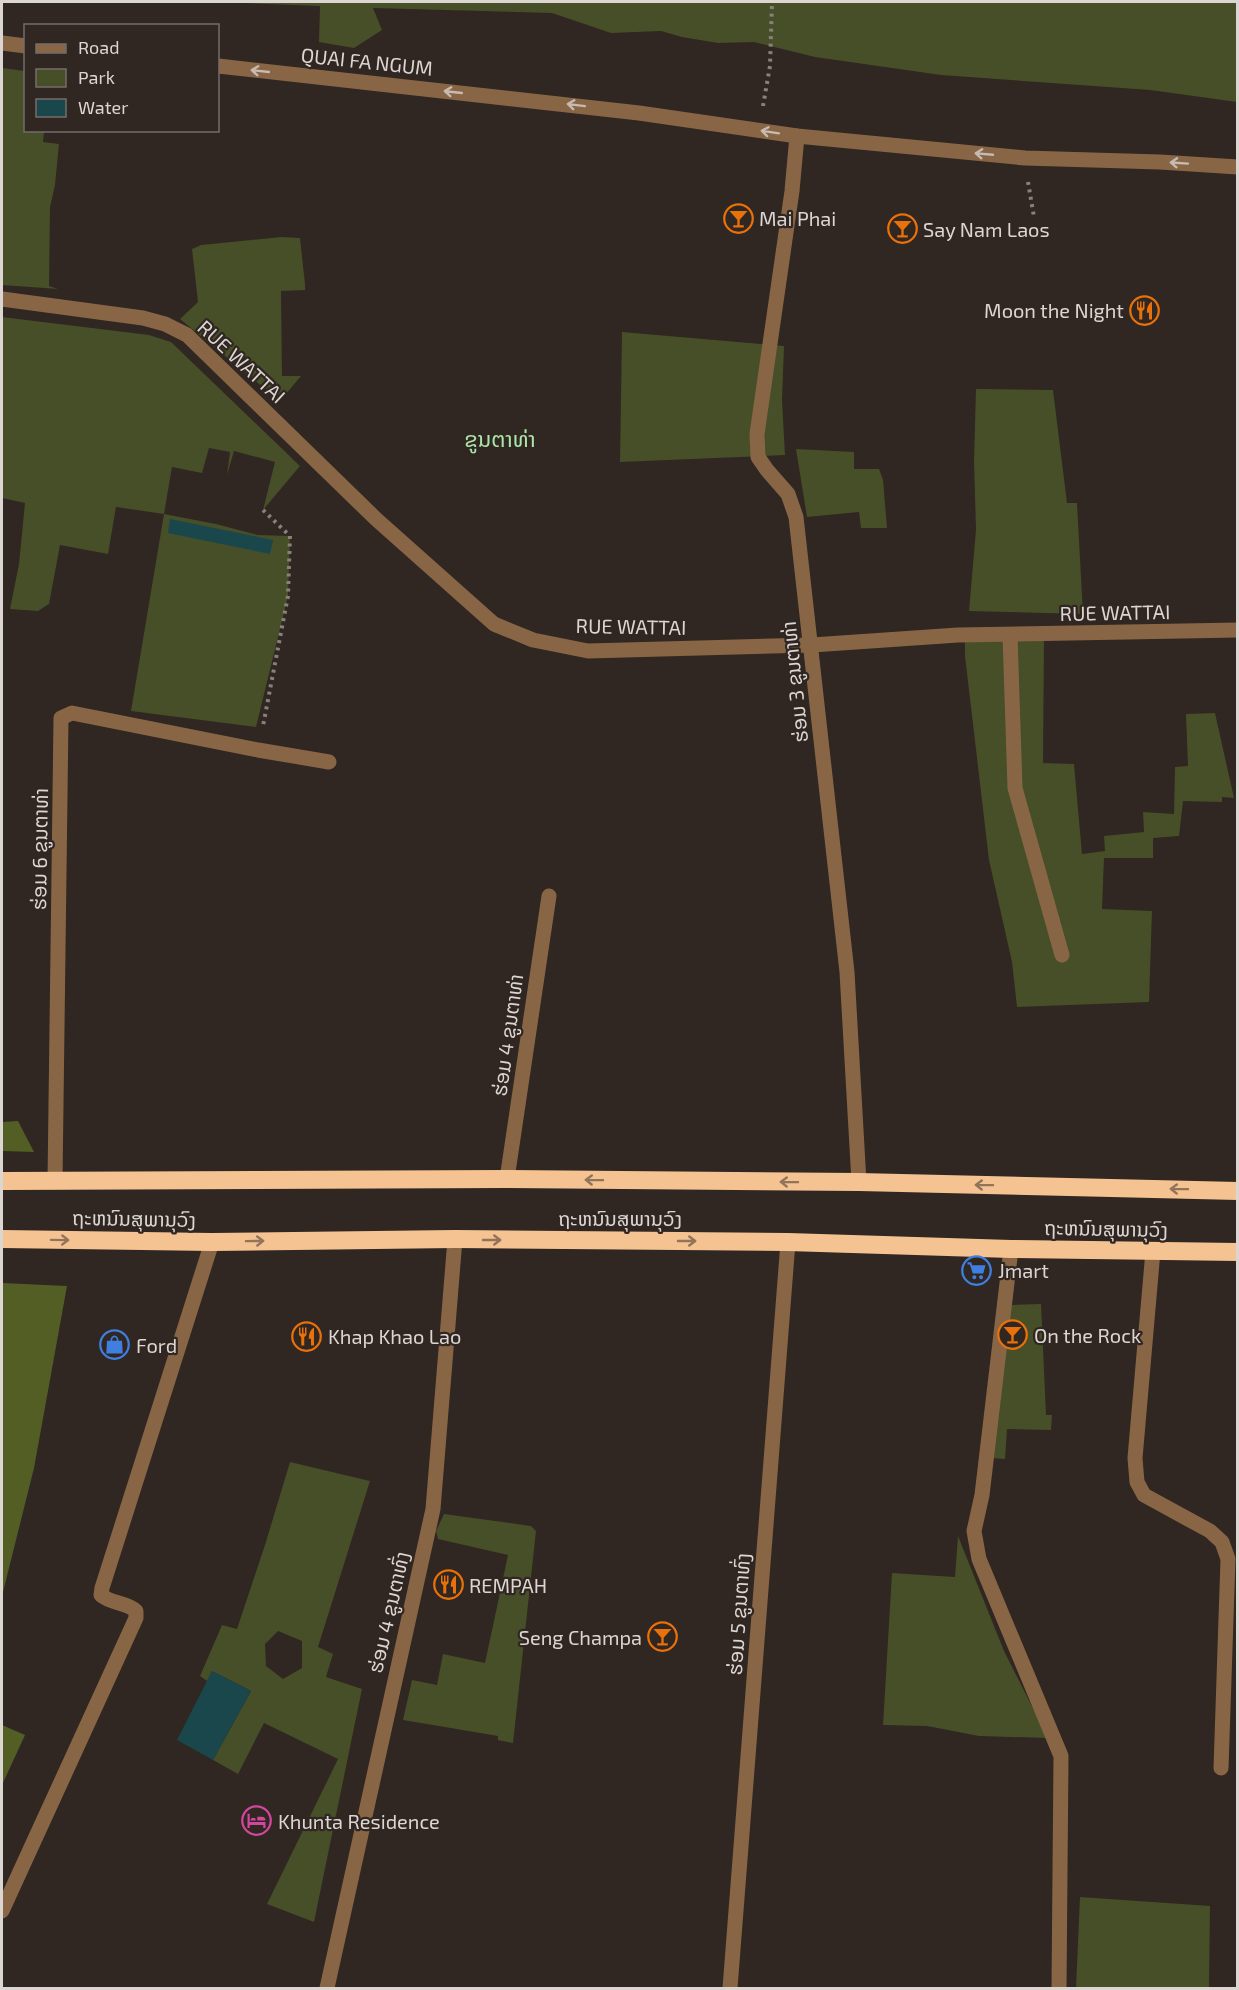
<svg xmlns="http://www.w3.org/2000/svg" width="1239" height="1990" viewBox="0 0 1239 1990" font-family="'Exo 2','Noto Sans Lao',sans-serif">
<style>
.green{fill:#464f27;fill-rule:evenodd}
.forest{fill:#535e24}
.water{fill:#19474b}
.lines{fill:none;stroke-linecap:round;stroke-linejoin:round}
.path{stroke:#88807d;stroke-width:4;stroke-dasharray:3 4.5;stroke-linecap:butt}
.minor{stroke:#886645;stroke-width:15}
.highway{stroke:#f5c392;stroke-width:18}
.oneway{stroke:#c7bab0}
.oneway2{stroke:#92745a}
.labels{text-anchor:middle;dominant-baseline:central;stroke-width:4.5;stroke-linejoin:round;paint-order:stroke}
.street-label{font-size:20px;fill:#dcd6d3;stroke:#302622}
.poi-label{font-size:20px;fill:#dcd6d3;stroke:#302622;text-anchor:start}
.quarter-label{font-size:22px;fill:#ace4a9;stroke:#302622}
</style>
<rect width="100%" height="100%" fill="#302622"/>
<g class="green">
<path d="M 218,2 L 1237,2 L 1237,102 L 1150,90 L 941,75 L 815,57 L 754,42 L 718,43 L 682,37 L 661,31 L 611,33 L 552,13 L 373,8 L 382,30 L 354,48 L 319,42 L 320,6 Z"/>
<path d="M 2,68 L 25,71 L 26,130 L 44,131 L 43,142 L 59,144 L 55,185 L 50,207 L 49,286 L 58,289 L 2,285 Z"/>
<path d="M 282,237 L 300,238 L 305,284 L 305,290 L 281,291 L 282,376 L 301,376 L 280,401 L 180,319 L 198,302 L 192,249 L 201,245 Z"/>
<path d="M 2,317 L 149,335 L 171,342 L 300,466 L 263,510 L 275,462 L 234,451 L 227,475 L 230,452 L 209,448 L 202,473 L 172,467 L 164,514 L 216,524 L 258,535 L 290,536 L 288,596 L 256,727 L 131,711 L 164,514 L 116,507 L 108,554 L 60,545 L 49,604 L 38,611 L 10,609 L 19,564 L 25,503 L 2,498 Z"/>
<path d="M 622,332 L 784,346 L 782,400 L 785,455 L 620,462 Z"/>
<path d="M 976,389 L 1053,390 L 1067,503 L 1077,503 L 1083,614 L 969,611 L 976,530 L 974,461 Z"/>
<path d="M 796,449 L 854,452 L 854,469 L 879,469 L 883,480 L 887,528 L 861,528 L 859,512 L 807,517 Z"/>
<path d="M 1044,637 L 1043,763 L 1074,764 L 1082,854 L 1105,851 L 1104,836 L 1144,832 L 1143,812 L 1174,814 L 1175,767 L 1188,766 L 1186,714 L 1215,713 L 1234,798 L 1222,797 L 1222,802 L 1183,801 L 1179,836 L 1153,838 L 1153,858 L 1104,858 L 1102,909 L 1152,911 L 1149,1002 L 1017,1007 L 1012,962 L 989,860 L 965,656 L 965,640 Z"/>
<path d="M 1041,1304 L 1046,1415 L 1052,1415 L 1051,1430 L 1007,1429 L 1005,1459 L 991,1458 L 1010,1305 Z"/>
<path d="M 290,1462 L 370,1481 L 318,1647 L 333,1654 L 326,1677 L 362,1689 L 314,1922 L 267,1904 L 338,1759 L 264,1723 L 238,1774 L 213,1760 L 251,1691 L 212,1671 L 207,1681 L 200,1676 L 222,1625 L 237,1629 L 265,1545 ZM 278,1631 L 302,1641 L 302,1668 L 283,1679 L 266,1666 L 265,1644 Z"/>
<path d="M 444,1514 L 531,1526 L 536,1531 L 513,1743 L 498,1740 L 498,1736 L 403,1720 L 412,1680 L 437,1685 L 443,1654 L 485,1663 L 508,1555 L 438,1539 L 436,1531 Z"/>
<path d="M 958,1536 L 1004,1651 L 1048,1738 L 979,1736 L 927,1726 L 883,1725 L 892,1573 L 955,1577 Z"/>
<path d="M 1080,1897 L 1210,1906 L 1209,1988 L 1076,1988 Z"/>
</g>
<g class="forest">
<path d="M 18,1121 L 34,1152 L 2,1151 L 2,1122 Z"/>
<path d="M 2,1283 L 67,1286 L 34,1468 L 2,1596 Z"/>
<path d="M 2,1725 L 25,1735 L 2,1785 Z"/>
</g>
<g class="water">
<path d="M 170,519 L 273,540 L 270,554 L 168,533 Z"/>
<path d="M 212,1671 L 251,1691 L 213,1760 L 177,1740 Z"/>
</g>
<g class="lines">
<g class="path">
<path d="M 763,106 L 770,66 L 772,2"/>
<path d="M 1028,182 L 1034,217"/>
<path d="M 263,510 L 290,536 L 288,596 L 263,726"/>
</g>
<g class="minor">
<path d="M 2,43 L 26,46"/>
<path d="M 218,66 L 639,113 L 797,136 L 1025,158 L 1160,162 L 1238,167"/>
<path d="M 797,136 L 792,191 L 757,434 L 758,457 L 767,470 L 788,494 L 796,517 L 847,972 L 859,1182"/>
<path d="M 2,299 L 143,318 L 165,324 L 187,335 L 376,519 L 494,624 L 533,640 L 588,651 L 812,645 L 958,635 L 1238,630"/>
<path d="M 1010,635 L 1015,788 L 1062,955"/>
<path d="M 507,1179 L 549,896"/>
<path d="M 55,1182 L 61,718 L 72,713 L 258,750 L 329,762"/>
<path d="M 1011,1249 L 982,1495 L 974,1531 L 979,1559 L 1061,1756 L 1059,1988"/>
<path d="M 1153,1251 L 1135,1458 L 1137,1482 L 1144,1495 L 1210,1531 L 1222,1542 L 1228,1559 L 1221,1768"/>
<path d="M 2,1911 L 136,1618 L 136,1611 C 127,1602 111,1604 101,1595 L 102,1588 L 212,1242"/>
<path d="M 327,1988 L 433,1509 L 455,1239"/>
<path d="M 730,1988 L 788,1242"/>
</g>
<g class="highway">
<path d="M 2,1181 L 507,1179 L 859,1182 L 1238,1191"/>
<path d="M 2,1239 L 212,1242 L 455,1239 L 788,1242 L 1011,1249 L 1238,1252"/>
</g>
</g>
<defs><path id="oneway-shaft" d="M-6 0H5M1.5-3L5.5 0L1.5 3" fill="none" stroke-width="1.6" stroke-linecap="round" stroke-linejoin="round" transform="scale(1.5)"/></defs>
<g class="oneway">
<use href="#oneway-shaft" transform="translate(260 71) rotate(-174)"/>
<use href="#oneway-shaft" transform="translate(453 92) rotate(-174)"/>
<use href="#oneway-shaft" transform="translate(576 105) rotate(-173)"/>
<use href="#oneway-shaft" transform="translate(770 132) rotate(-171)"/>
<use href="#oneway-shaft" transform="translate(984 154) rotate(-175)"/>
<use href="#oneway-shaft" transform="translate(1179 163) rotate(-176)"/>
</g>
<g class="oneway2">
<use href="#oneway-shaft" transform="translate(594 1180) rotate(-179)"/>
<use href="#oneway-shaft" transform="translate(789 1182) rotate(-179)"/>
<use href="#oneway-shaft" transform="translate(984 1185) rotate(-179)"/>
<use href="#oneway-shaft" transform="translate(1179 1189) rotate(-179)"/>
<use href="#oneway-shaft" transform="translate(60 1240) rotate(1)"/>
<use href="#oneway-shaft" transform="translate(492 1240)"/>
<use href="#oneway-shaft" transform="translate(255 1241) rotate(-1)"/>
<use href="#oneway-shaft" transform="translate(687 1241)"/>
</g>
<defs>
<symbol id="bar-ring" viewBox="-11 -11 22 22"><circle r="9.5" fill="#302622" stroke="#e8710a" stroke-width="1.5"/><path d="M-6-5H6L.8 .8V4.5H3.5V6h-7V4.5H-.8V.8Z" fill="#e8710a"/></symbol>
<symbol id="restaurant-ring" viewBox="-11 -11 22 22"><circle r="9.5" fill="#302622" stroke="#e8710a" stroke-width="1.5"/><path d="M-5-6h1v4h1v-4h1v4h1v-4h1v5L-1.5 .5V6h-2V.5L-5-1ZM5-6V6H3V1.5H1.5Q1.5-4 5-6Z" fill="#e8710a"/></symbol>
<symbol id="supermarket-ring" viewBox="-11 -11 22 22"><circle r="9.5" fill="#302622" stroke="#3f7fe0" stroke-width="1.5"/><path d="M-6-5.5h2.5l.6 2H6L4.5 2H-2.5L-4.4-4H-6ZM-1.5 3.2a1.3 1.3 0 1 0 .1 0ZM3 3.2a1.3 1.3 0 1 0 .1 0Z" fill="#3f7fe0"/></symbol>
<symbol id="shop-ring" viewBox="-11 -11 22 22"><circle r="9.5" fill="#302622" stroke="#3f7fe0" stroke-width="1.5"/><path d="M-5-2.5h2.3a2.7 3.5 0 0 1 5.4 0H5L5.5 6h-11ZM-1.5-2.5h3a1.5 2.3 0 0 0-3 0Z" fill="#3f7fe0"/></symbol>
<symbol id="hotel-ring" viewBox="-11 -11 22 22"><circle r="9.5" fill="#302622" stroke="#d1479c" stroke-width="1.5"/><path d="M-6-4.5h1.5V1H6V5H4.5V3h-9V5H-6ZM-4 0a1.8 1.8 0 1 1 3.6 0ZM.5 0V-2.5h3Q6-2.5 6 0Z" fill="#d1479c"/></symbol>
</defs>
<g fill-rule="evenodd">
<use href="#bar-ring" x="722" y="202" width="33" height="33"/>
<use href="#bar-ring" x="886" y="212" width="33" height="33"/>
<use href="#restaurant-ring" x="1128" y="294" width="33" height="33"/>
<use href="#supermarket-ring" x="960" y="1254" width="33" height="33"/>
<use href="#bar-ring" x="996" y="1318" width="33" height="33"/>
<use href="#restaurant-ring" x="290" y="1320" width="33" height="33"/>
<use href="#shop-ring" x="98" y="1328" width="33" height="33"/>
<use href="#restaurant-ring" x="432" y="1568" width="33" height="33"/>
<use href="#bar-ring" x="646" y="1620" width="33" height="33"/>
<use href="#hotel-ring" x="240" y="1804" width="33" height="33"/>
</g>
<g class="labels">
<g class="street-label">
<text transform="translate(367 61) rotate(6)">QUAI FA NGUM</text>
<text transform="translate(242 361) rotate(43)">RUE WATTAI</text>
<text transform="translate(1115 612) rotate(-1)">RUE WATTAI</text>
<text transform="translate(631 626) rotate(1)">RUE WATTAI</text>
<text transform="translate(794 682) rotate(-96)">ຮ່ອມ 3 ຂູນຕາທ່າ</text>
<text transform="translate(39 849) rotate(-89)">ຮ່ອມ 6 ຂູນຕາທ່າ</text>
<text transform="translate(507 1035) rotate(-82)">ຮ່ອມ 4 ຂູນຕາທ່າ</text>
<text transform="translate(134 1218) rotate(1)">ຖະຫນົນສຸພານຸວົງ</text>
<text x="620" y="1218">ຖະຫນົນສຸພານຸວົງ</text>
<text transform="translate(1106 1228) rotate(1)">ຖະຫນົນສຸພານຸວົງ</text>
<text transform="translate(388 1612) rotate(-77)">ຮ່ອມ 4 ຂູນຕາທົ່ງ</text>
<text transform="translate(738 1614) rotate(-86)">ຮ່ອມ 5 ຂູນຕາທົ່ງ</text>
</g>
<g class="poi-label">
<text x="759" y="218">Mai Phai</text>
<text x="923" y="229">Say Nam Laos</text>
<text x="1124" y="310" text-anchor="end">Moon the Night</text>
<text x="998" y="1270">Jmart</text>
<text x="1034" y="1335">On the Rock</text>
<text x="328" y="1336">Khap Khao Lao</text>
<text x="136" y="1345">Ford</text>
<text x="469" y="1585">REMPAH</text>
<text x="642" y="1637" text-anchor="end">Seng Champa</text>
<text x="278" y="1821">Khunta Residence</text>
</g>
<g class="quarter-label">
<text x="500" y="438">ຂູນຕາທ່າ</text>
</g>
</g>
<rect width="1239" height="1990" fill="none" stroke="#dcd6d3" stroke-width="6"/>
<rect x="24" y="24" width="195" height="108" fill="#302622" stroke="#756c69" stroke-width="1.5"/>
<rect x="36" y="44" width="30" height="9" fill="#886645" stroke="#756c69" stroke-width="1.5"/>
<text x="78" y="54" font-size="18" fill="#dcd6d3">Road</text>
<rect x="36" y="69" width="30" height="18" fill="#464f27" stroke="#756c69" stroke-width="1.5"/>
<text x="78" y="84" font-size="18" fill="#dcd6d3">Park</text>
<rect x="36" y="99" width="30" height="18" fill="#19474b" stroke="#756c69" stroke-width="1.5"/>
<text x="78" y="114" font-size="18" fill="#dcd6d3">Water</text>
</svg>
